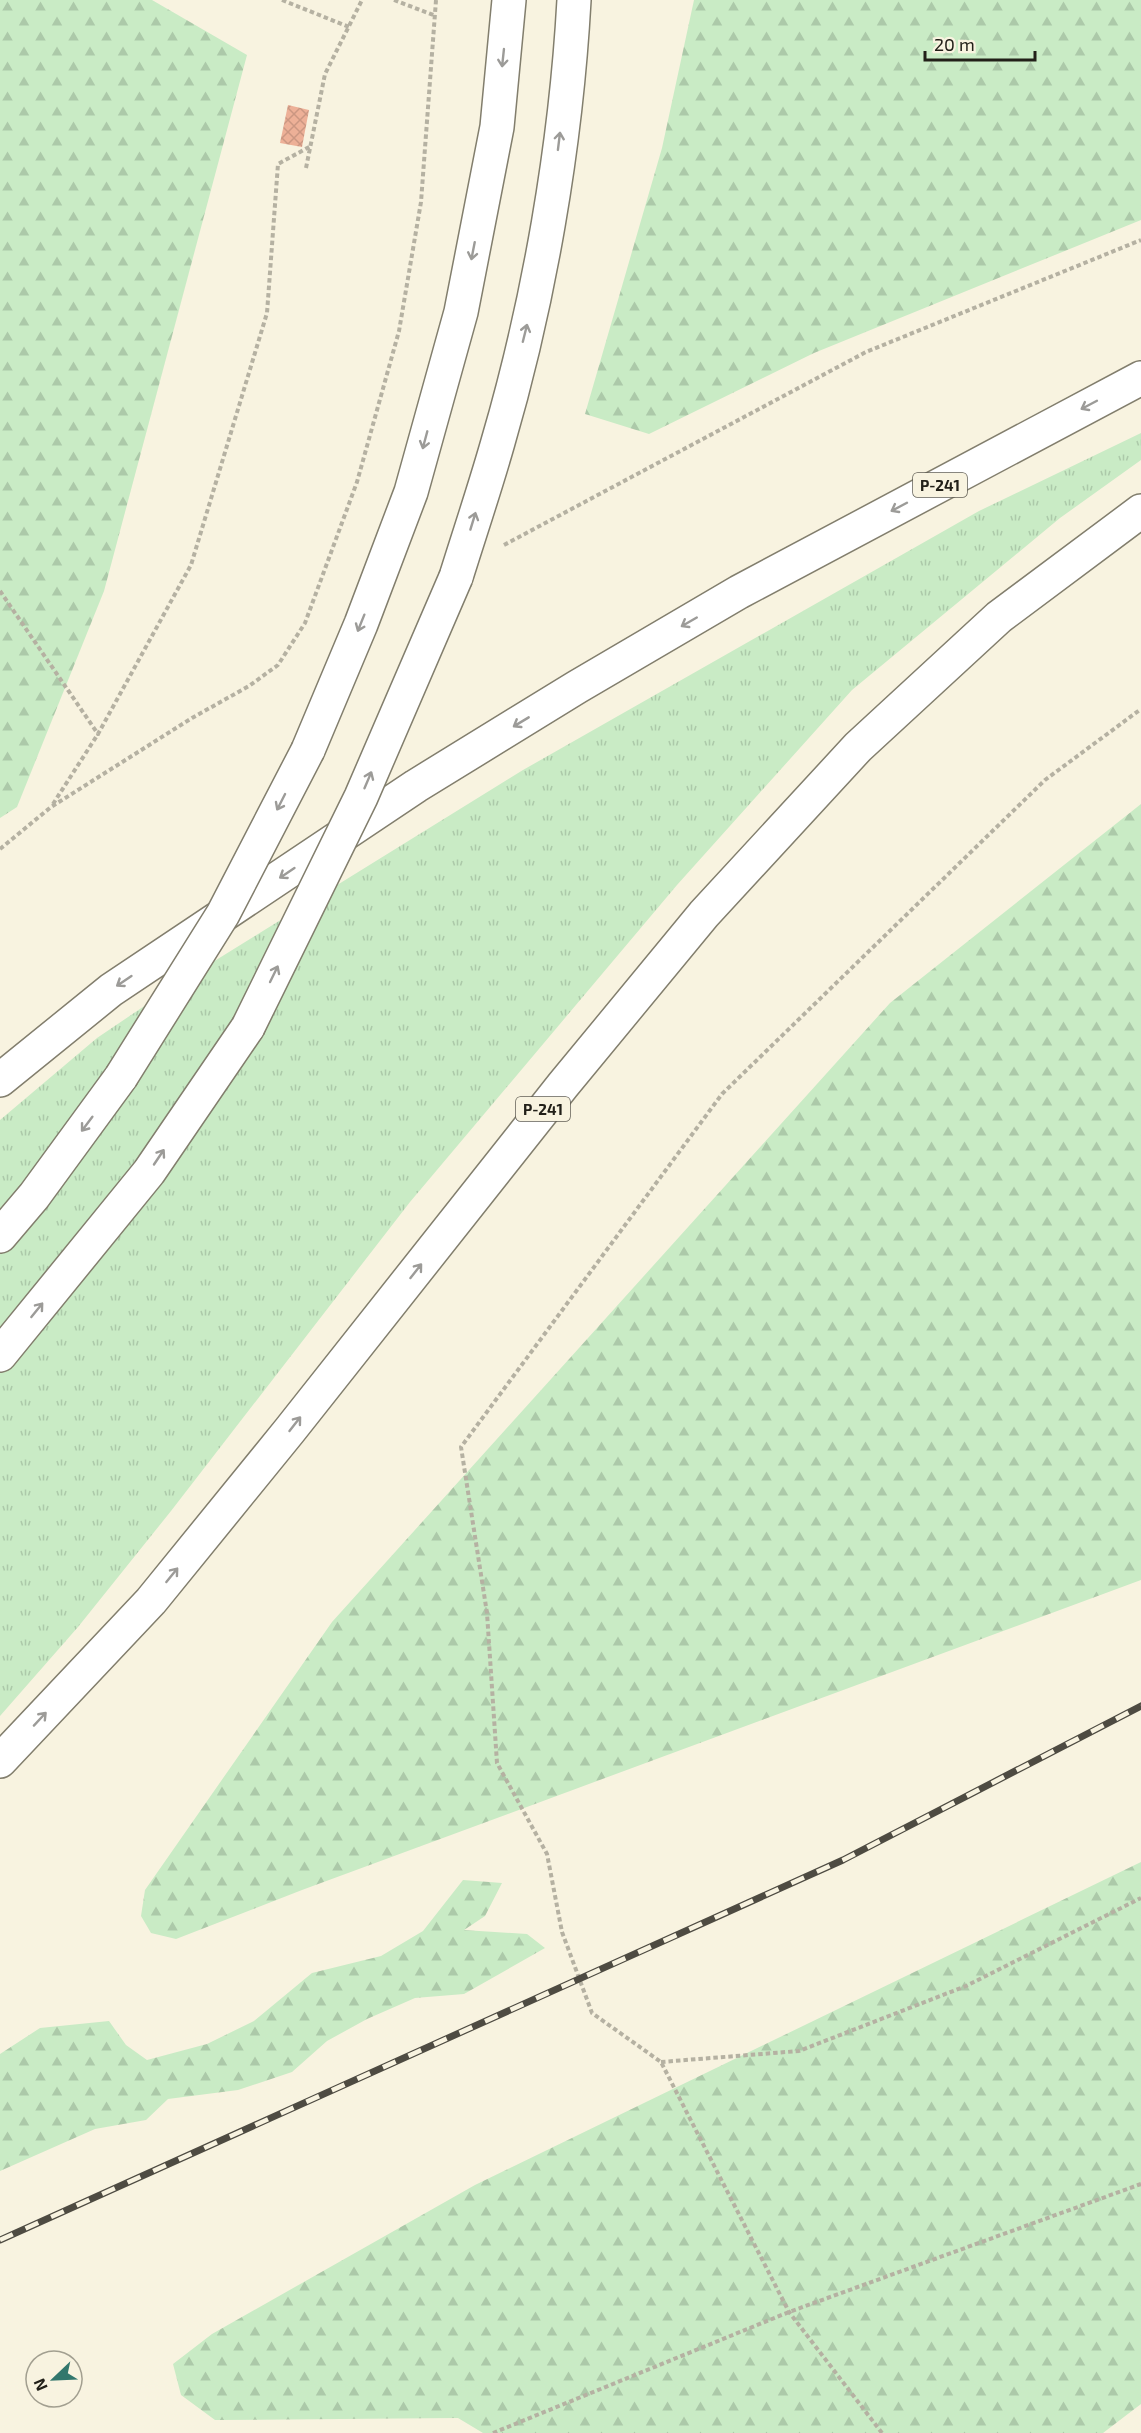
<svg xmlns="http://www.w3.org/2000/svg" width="1141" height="2433" viewBox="0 0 1141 2433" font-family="'Exo 2',sans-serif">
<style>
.grass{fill:url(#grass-tufts)}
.forest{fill:url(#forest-firs)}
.building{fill:url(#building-cross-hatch)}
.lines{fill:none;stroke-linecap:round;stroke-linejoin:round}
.secondary-casing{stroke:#827e6d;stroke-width:36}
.highway-casing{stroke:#827e6d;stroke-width:36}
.path{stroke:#b5b1a2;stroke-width:4;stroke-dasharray:4.5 3;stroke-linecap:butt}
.secondary{stroke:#fff;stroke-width:33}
.highway{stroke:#fff;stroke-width:33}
.rail-casing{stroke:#4e4b42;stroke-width:7}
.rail{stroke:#f8f3e0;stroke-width:4.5;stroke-dasharray:14;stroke-linecap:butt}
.secondary-bridge-casing{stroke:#827e6d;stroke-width:36;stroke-linecap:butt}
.secondary-bridge{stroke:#fff;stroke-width:33}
.oneway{stroke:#9c9b98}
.labels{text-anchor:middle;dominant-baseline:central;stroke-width:4.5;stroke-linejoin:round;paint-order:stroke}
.shield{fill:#f8f3e0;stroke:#625f55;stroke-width:1.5}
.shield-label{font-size:15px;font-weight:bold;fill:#222019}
</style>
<defs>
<pattern id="grass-tufts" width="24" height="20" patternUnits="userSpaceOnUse" patternTransform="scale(1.5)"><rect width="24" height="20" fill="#c9ebc5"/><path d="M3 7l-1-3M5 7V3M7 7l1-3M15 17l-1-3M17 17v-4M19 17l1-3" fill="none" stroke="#acc9a9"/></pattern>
<pattern id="forest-firs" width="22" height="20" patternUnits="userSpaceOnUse" patternTransform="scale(1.5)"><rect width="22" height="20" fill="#c9ebc5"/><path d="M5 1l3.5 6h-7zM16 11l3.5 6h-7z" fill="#acc9a9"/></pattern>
<pattern id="building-cross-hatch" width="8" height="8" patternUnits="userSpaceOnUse" patternTransform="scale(1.5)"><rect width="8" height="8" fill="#edb097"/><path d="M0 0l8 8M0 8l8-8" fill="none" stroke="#cb9782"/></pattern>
</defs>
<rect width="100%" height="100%" fill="#f8f3e0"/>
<path class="grass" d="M 1141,433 L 1141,460 L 1060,518 L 852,690 L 677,885 L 410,1202 L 171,1511 L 78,1627 L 0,1716 L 0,1120 L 97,1038 L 171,988 L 523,770 L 979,511 Z"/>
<g class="forest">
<path d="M 0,0 L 152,0 L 247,55 L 104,591 L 17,807 L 0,818 Z"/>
<path d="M 694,0 L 1141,0 L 1141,220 L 814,353 L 649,434 L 585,414 L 662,148 Z"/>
<path d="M 1141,804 L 1141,1580 L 302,1890 L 176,1939 L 151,1933 L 141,1916 L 145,1890 L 332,1622 L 890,1003 Z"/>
<path d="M 1141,1862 L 1141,2404 L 1103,2433 L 483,2433 L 458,2418 L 215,2420 L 181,2395 L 173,2364 L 212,2334 L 475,2185 Z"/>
<path d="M 463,1880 L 502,1883 L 485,1916 L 464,1930 L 527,1934 L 545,1948 L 464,1994 L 415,1998 L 367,2019 L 327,2041 L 292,2072 L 238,2090 L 168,2099 L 146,2120 L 95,2129 L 0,2171 L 0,2054 L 40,2028 L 109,2021 L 126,2045 L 147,2060 L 207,2044 L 254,2021 L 312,1973 L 381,1956 L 423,1931 Z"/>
</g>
<path class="building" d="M 288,105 L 309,110 L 302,147 L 280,143 Z"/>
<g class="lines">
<defs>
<g id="secondary">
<path d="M 456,577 C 470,532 485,488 498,442 C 539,302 566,146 574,0"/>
<path d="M 308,750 L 361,624 L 411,492 L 461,312 L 497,127 L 509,0"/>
<path d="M 0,1236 L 34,1196 L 121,1077"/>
<path d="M 0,1355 L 149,1172 L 248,1027"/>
</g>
<g id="highway">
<path d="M 0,1080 L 111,990 L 416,786 L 577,687 L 739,592 L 1141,378"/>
<path d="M 0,1761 L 151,1601 L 290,1430 L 563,1085 L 704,914 L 858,747 L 999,617 L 1141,511"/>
</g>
</defs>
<use href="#secondary" class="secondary-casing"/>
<use href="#highway" class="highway-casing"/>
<g class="path">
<path d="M 282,0 L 349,27"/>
<path d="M 394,0 L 436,16"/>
<path d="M 306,168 L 325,74 L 362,0"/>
<path d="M 504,545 L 866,352 L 1141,240"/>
<path d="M 0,591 L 98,734 L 191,565 L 267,313 L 278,164 L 311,146"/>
<path d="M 53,804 L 98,734"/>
<path d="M 0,849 L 51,807 L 192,718 L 249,686 L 278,665 L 305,623 L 357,482 L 399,331 L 421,202 L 436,0"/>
<path d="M 661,2062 L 799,2051 L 966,1986 L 1141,1898"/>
<path d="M 493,2433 L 789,2312 L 1141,2184"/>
<path d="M 882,2433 L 789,2312 L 661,2062 L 592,2013 L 562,1932 L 547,1854 L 497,1763 L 487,1613 L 461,1447 L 722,1094 L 1045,780 L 1141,709"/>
</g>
<use href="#secondary" class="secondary"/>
<use href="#highway" class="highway"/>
<defs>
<path id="rail" d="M 0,2240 L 843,1860 L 1141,1706"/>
</defs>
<use href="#rail" class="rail-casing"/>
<use href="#rail" class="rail"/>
<defs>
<g id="secondary-bridge">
<path d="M 248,1027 L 361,797 L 456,577"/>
<path d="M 121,1077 L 223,914 L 308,750"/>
</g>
</defs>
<use href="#secondary-bridge" class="secondary-bridge-casing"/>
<use href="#secondary-bridge" class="secondary-bridge"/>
</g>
<defs><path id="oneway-shaft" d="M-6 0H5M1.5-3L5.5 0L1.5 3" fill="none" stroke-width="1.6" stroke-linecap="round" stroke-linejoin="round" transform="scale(1.5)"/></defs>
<g class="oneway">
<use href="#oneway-shaft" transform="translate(503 58) rotate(96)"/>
<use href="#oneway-shaft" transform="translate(559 141) rotate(-83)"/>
<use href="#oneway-shaft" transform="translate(473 251) rotate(101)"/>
<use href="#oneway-shaft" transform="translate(525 333) rotate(-76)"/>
<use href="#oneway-shaft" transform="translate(1089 405) rotate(152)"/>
<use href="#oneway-shaft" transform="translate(425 440) rotate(105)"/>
<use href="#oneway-shaft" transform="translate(899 507) rotate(152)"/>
<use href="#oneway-shaft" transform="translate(473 521) rotate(-73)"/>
<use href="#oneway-shaft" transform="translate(689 622) rotate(150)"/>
<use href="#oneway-shaft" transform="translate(361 623) rotate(112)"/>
<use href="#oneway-shaft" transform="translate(521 722) rotate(149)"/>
<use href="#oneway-shaft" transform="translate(368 780) rotate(-67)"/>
<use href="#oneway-shaft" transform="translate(281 802) rotate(117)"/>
<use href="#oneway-shaft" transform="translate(287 873) rotate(146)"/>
<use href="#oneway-shaft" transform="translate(274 974) rotate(-64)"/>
<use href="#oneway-shaft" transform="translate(124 981) rotate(146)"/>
<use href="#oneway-shaft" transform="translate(87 1124) rotate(127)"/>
<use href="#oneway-shaft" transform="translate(159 1157) rotate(-56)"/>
<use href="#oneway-shaft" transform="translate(416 1271) rotate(-52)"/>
<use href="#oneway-shaft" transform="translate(37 1310) rotate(-51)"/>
<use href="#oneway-shaft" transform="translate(295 1424) rotate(-52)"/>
<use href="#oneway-shaft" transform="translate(172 1575) rotate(-51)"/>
<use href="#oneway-shaft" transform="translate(40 1719) rotate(-47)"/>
</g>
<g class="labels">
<g class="shield">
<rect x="913" y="473" width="54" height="24" rx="4.5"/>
<rect x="516" y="1097" width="54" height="24" rx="4.5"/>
</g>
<g class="shield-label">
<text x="940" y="485">Р-241</text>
<text x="543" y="1109">Р-241</text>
</g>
</g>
<g transform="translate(54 2379) rotate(247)"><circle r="28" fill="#f8f3e0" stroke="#a29f90" stroke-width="1.5"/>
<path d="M0-4.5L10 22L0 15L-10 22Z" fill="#32776d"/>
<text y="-9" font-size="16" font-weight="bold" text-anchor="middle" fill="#222019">N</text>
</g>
<path d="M925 51v9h110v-9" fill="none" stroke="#222019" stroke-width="3"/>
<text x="934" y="51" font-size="18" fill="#222019" stroke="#f8f3e0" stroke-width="4.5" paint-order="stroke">20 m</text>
</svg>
